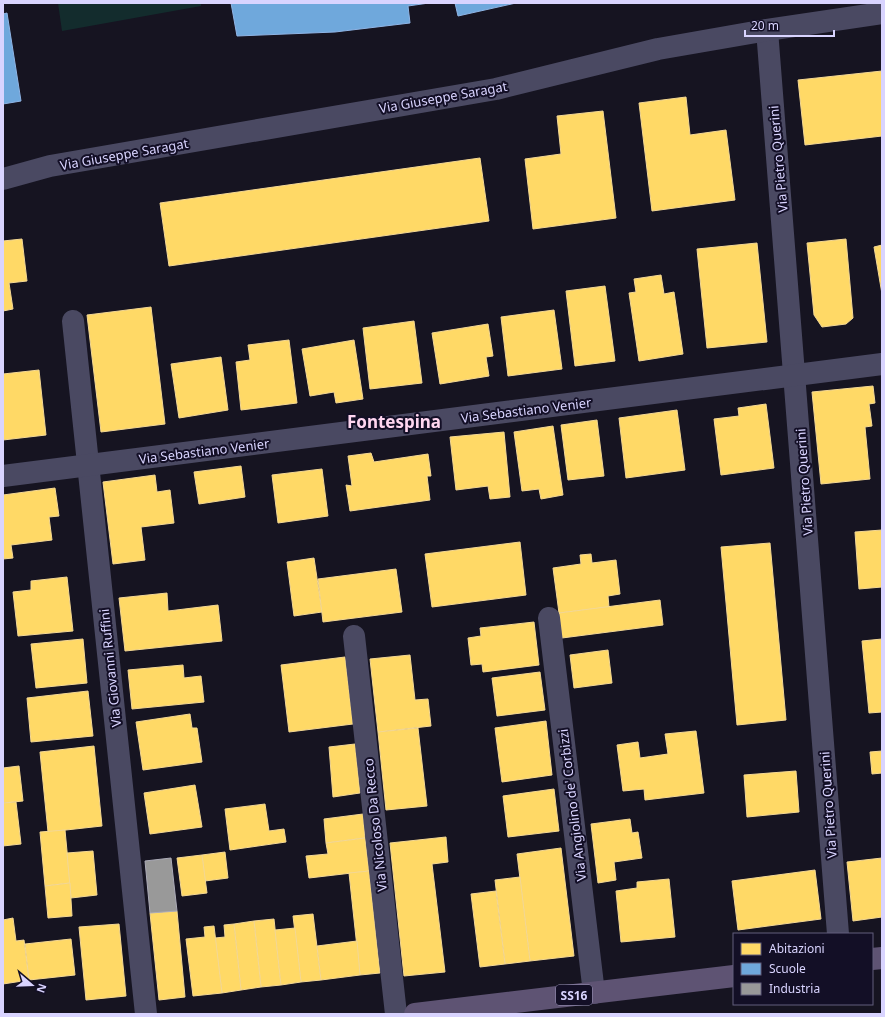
<svg xmlns="http://www.w3.org/2000/svg" width="885" height="1017" viewBox="0 0 885 1017" font-family="'Noto Sans',sans-serif">
<style>
.green{fill:#132c2d}
.homes{fill:#ffd966;stroke:#f4d894}
.schools{fill:#6fa8dc;stroke:#8fb5e6}
.industry{fill:#999;stroke:#acabb8}
.lines{fill:none;stroke-linecap:round;stroke-linejoin:round}
.street{stroke:#4a4962;stroke-width:22}
.primary{stroke:#5e5373;stroke-width:22}
.labels{text-anchor:middle;dominant-baseline:central;stroke-width:4;stroke-linejoin:round;paint-order:stroke}
.shield{fill:#130f26;stroke:#9e99be;stroke-width:1}
.shield-label{font-size:12px;font-weight:bold;fill:#d9d4ff}
.street-label{font-size:13px;fill:#d9d4ff;stroke:#130f26}
.district-label{font-size:17px;font-weight:bold;fill:#ffd6f0;stroke:#130f26}
</style>
<rect width="100%" height="100%" fill="#161421"/>
<path class="green" d="M 58,3 L 201,3 L 201,6 L 62,31 Z"/>
<g class="homes">
<path d="M 882,71 L 882,136 L 805,145 L 798,80 Z"/>
<path d="M 686,97 L 690,135 L 726,130 L 735,200 L 652,211 L 639,103 Z"/>
<path d="M 603,111 L 616,218 L 533,229 L 525,159 L 561,154 L 557,116 Z"/>
<path d="M 480,158 L 489,221 L 169,266 L 160,203 Z"/>
<path d="M 22,239 L 27,281 L 9,283 L 13,309 L 3,311 L 3,241 Z"/>
<path d="M 846,239 L 853,318 L 846,324 L 822,327 L 814,315 L 807,243 Z"/>
<path d="M 757,243 L 767,342 L 707,348 L 697,249 Z"/>
<path d="M 882,245 L 882,294 L 874,247 Z"/>
<path d="M 661,275 L 664,294 L 674,292 L 683,354 L 639,361 L 629,293 L 636,292 L 634,279 Z"/>
<path d="M 605,286 L 615,361 L 575,366 L 566,291 Z"/>
<path d="M 151,307 L 165,424 L 101,432 L 87,315 Z"/>
<path d="M 554,310 L 562,369 L 508,376 L 501,317 Z"/>
<path d="M 414,321 L 422,383 L 370,389 L 363,328 Z"/>
<path d="M 488,324 L 493,356 L 486,357 L 489,376 L 440,384 L 432,333 Z"/>
<path d="M 289,340 L 297,403 L 241,410 L 236,362 L 250,360 L 248,345 Z"/>
<path d="M 354,340 L 363,399 L 336,403 L 334,392 L 310,396 L 302,349 Z"/>
<path d="M 221,357 L 228,410 L 179,418 L 171,364 Z"/>
<path d="M 39,370 L 46,435 L 3,440 L 3,374 Z"/>
<path d="M 873,386 L 875,403 L 869,404 L 872,426 L 865,427 L 870,479 L 821,484 L 812,392 Z"/>
<path d="M 766,404 L 774,468 L 721,475 L 714,419 L 739,416 L 738,408 Z"/>
<path d="M 677,410 L 685,470 L 626,478 L 619,418 Z"/>
<path d="M 597,420 L 604,476 L 568,480 L 561,425 Z"/>
<path d="M 553,426 L 563,495 L 541,499 L 539,489 L 522,491 L 514,432 Z"/>
<path d="M 504,432 L 510,497 L 490,499 L 488,486 L 456,490 L 450,437 Z"/>
<path d="M 371,453 L 374,462 L 428,454 L 431,476 L 427,476 L 430,500 L 350,511 L 346,485 L 352,486 L 348,456 Z"/>
<path d="M 241,466 L 245,497 L 199,504 L 194,472 Z"/>
<path d="M 322,469 L 328,516 L 278,523 L 272,475 Z"/>
<path d="M 155,475 L 157,492 L 170,490 L 174,523 L 141,527 L 145,560 L 113,564 L 103,482 Z"/>
<path d="M 55,488 L 59,516 L 49,517 L 52,540 L 11,545 L 13,558 L 3,559 L 3,495 Z"/>
<path d="M 882,530 L 882,587 L 859,589 L 855,532 Z"/>
<path d="M 520,542 L 526,595 L 432,607 L 425,554 Z"/>
<path d="M 770,543 L 786,720 L 737,725 L 721,547 Z"/>
<path d="M 591,554 L 592,563 L 616,560 L 620,594 L 608,596 L 609,607 L 559,613 L 553,568 L 581,564 L 580,555 Z"/>
<path d="M 314,558 L 322,612 L 294,616 L 287,562 Z"/>
<path d="M 396,569 L 402,612 L 323,622 L 318,579 Z"/>
<path d="M 67,577 L 73,631 L 18,636 L 13,592 L 31,590 L 31,581 Z"/>
<path d="M 167,593 L 168,611 L 218,605 L 222,641 L 125,651 L 119,598 Z"/>
<path d="M 660,600 L 663,625 L 562,638 L 559,613 Z"/>
<path d="M 534,622 L 539,665 L 483,672 L 482,664 L 471,665 L 468,638 L 481,636 L 480,628 Z"/>
<path d="M 83,639 L 87,683 L 36,688 L 31,644 Z"/>
<path d="M 882,639 L 882,712 L 869,713 L 862,641 Z"/>
<path d="M 608,650 L 612,683 L 574,688 L 570,655 Z"/>
<path d="M 410,655 L 415,700 L 428,699 L 431,726 L 378,732 L 370,659 Z"/>
<path d="M 345,657 L 353,724 L 289,732 L 281,665 Z"/>
<path d="M 183,665 L 184,678 L 201,676 L 204,702 L 132,709 L 128,670 Z"/>
<path d="M 540,672 L 545,710 L 497,716 L 492,678 Z"/>
<path d="M 88,691 L 93,736 L 31,742 L 27,698 Z"/>
<path d="M 190,714 L 192,728 L 197,728 L 202,762 L 143,770 L 136,722 Z"/>
<path d="M 546,721 L 552,775 L 502,782 L 495,728 Z"/>
<path d="M 418,728 L 427,806 L 386,810 L 378,732 Z"/>
<path d="M 696,731 L 704,793 L 645,800 L 644,789 L 623,791 L 617,745 L 638,742 L 640,758 L 668,754 L 665,734 Z"/>
<path d="M 355,744 L 360,793 L 333,797 L 329,747 Z"/>
<path d="M 94,746 L 102,826 L 48,832 L 40,752 Z"/>
<path d="M 882,751 L 882,773 L 872,774 L 870,752 Z"/>
<path d="M 19,766 L 23,801 L 3,803 L 3,768 Z"/>
<path d="M 796,771 L 799,812 L 747,817 L 744,775 Z"/>
<path d="M 195,785 L 202,827 L 150,834 L 144,793 Z"/>
<path d="M 554,789 L 559,831 L 508,837 L 503,796 Z"/>
<path d="M 16,802 L 21,844 L 3,846 L 3,803 Z"/>
<path d="M 265,804 L 269,831 L 284,829 L 286,842 L 230,850 L 225,809 Z"/>
<path d="M 363,814 L 365,838 L 326,843 L 324,819 Z"/>
<path d="M 630,819 L 632,833 L 638,832 L 642,858 L 614,862 L 616,880 L 598,883 L 591,824 Z"/>
<path d="M 65,830 L 70,883 L 45,886 L 40,832 Z"/>
<path d="M 446,837 L 448,862 L 432,864 L 445,972 L 404,976 L 390,843 Z"/>
<path d="M 365,838 L 369,871 L 309,878 L 306,856 L 328,854 L 326,843 Z"/>
<path d="M 561,848 L 574,956 L 530,961 L 517,854 Z"/>
<path d="M 93,851 L 97,895 L 71,898 L 67,853 Z"/>
<path d="M 225,852 L 228,878 L 205,881 L 202,855 Z"/>
<path d="M 202,855 L 207,893 L 182,896 L 177,858 Z"/>
<path d="M 882,858 L 882,917 L 853,921 L 847,862 Z"/>
<path d="M 815,870 L 821,919 L 738,930 L 732,881 Z"/>
<path d="M 369,871 L 380,973 L 360,975 L 349,873 Z"/>
<path d="M 520,877 L 530,961 L 505,964 L 495,880 Z"/>
<path d="M 669,879 L 675,937 L 621,942 L 616,891 L 637,888 L 637,882 Z"/>
<path d="M 70,883 L 72,916 L 48,918 L 45,886 Z"/>
<path d="M 496,891 L 505,964 L 480,967 L 471,894 Z"/>
<path d="M 177,911 L 185,997 L 159,1000 L 150,913 Z"/>
<path d="M 313,914 L 321,980 L 301,982 L 293,916 Z"/>
<path d="M 13,918 L 16,941 L 24,940 L 29,980 L 3,984 L 3,920 Z"/>
<path d="M 274,919 L 281,985 L 261,987 L 254,921 Z"/>
<path d="M 254,921 L 261,987 L 241,990 L 234,924 Z"/>
<path d="M 119,924 L 126,996 L 86,1000 L 79,927 Z"/>
<path d="M 234,924 L 241,990 L 222,993 L 215,938 L 225,937 L 224,925 Z"/>
<path d="M 214,926 L 222,993 L 193,996 L 186,939 L 205,937 L 204,927 Z"/>
<path d="M 295,928 L 301,982 L 281,985 L 275,930 Z"/>
<path d="M 71,939 L 75,975 L 29,980 L 25,944 Z"/>
<path d="M 357,941 L 360,975 L 321,980 L 317,946 Z"/>
</g>
<g class="schools">
<path d="M 231,3 L 429,3 L 408,6 L 410,23 L 335,32 L 237,36 Z"/>
<path d="M 455,3 L 516,3 L 458,16 Z"/>
<path d="M 7,13 L 21,101 L 3,104 L 3,14 Z"/>
</g>
<path class="industry" d="M 171,858 L 177,911 L 150,913 L 145,861 Z"/>
<g class="lines">
<g class="street">
<path d="M 767,30 L 838,934"/>
<path d="M 3,179 L 50,166 L 496,89 L 658,49 L 767,30 L 882,13"/>
<path d="M 73,321 L 146,1014"/>
<path d="M 3,476 L 882,364"/>
<path d="M 549,618 L 594,993"/>
<path d="M 354,636 L 396,1014"/>
</g>
<g class="primary">
<path d="M 872,959 L 882,958"/>
<path d="M 415,1014 L 734,976"/>
</g>
</g>
<g class="labels">
<rect class="shield" x="556" y="985" width="36" height="20" rx="3"/>
<g class="shield-label">
<text x="574" y="995">SS16</text>
</g>
<g class="street-label">
<text transform="translate(443 97) rotate(-10)">Via Giuseppe Saragat</text>
<text transform="translate(124 154) rotate(-10)">Via Giuseppe Saragat</text>
<text transform="translate(778 159) rotate(-95)">Via Pietro Querini</text>
<text transform="translate(526 410) rotate(-7)">Via Sebastiano Venier</text>
<text transform="translate(204 451) rotate(-7)">Via Sebastiano Venier</text>
<text transform="translate(804 482) rotate(-94)">Via Pietro Querini</text>
<text transform="translate(110 668) rotate(-96)">Via Giovanni Ruffini</text>
<text transform="translate(572 805) rotate(-97)">Via Angiolino de' Corbizzi</text>
<text transform="translate(828 805) rotate(-94)">Via Pietro Querini</text>
<text transform="translate(375 825) rotate(-96)">Via Nicoloso Da Recco</text>
</g>
<g class="district-label">
<text x="394" y="421">Fontespina</text>
</g>
</g>
<rect width="885" height="1017" fill="none" stroke="#d9d4ff" stroke-width="8"/>
<rect x="733" y="933" width="140" height="72" fill="#130f26" stroke="#625e7d"/>
<rect x="741" y="943" width="20" height="12" fill="#ffd966" stroke="#625e7d"/>
<text x="769" y="953" font-size="12" fill="#d9d4ff">Abitazioni</text>
<rect x="741" y="963" width="20" height="12" fill="#6fa8dc" stroke="#625e7d"/>
<text x="769" y="973" font-size="12" fill="#d9d4ff">Scuole</text>
<rect x="741" y="983" width="20" height="12" fill="#999999" stroke="#625e7d"/>
<text x="769" y="993" font-size="12" fill="#d9d4ff">Industria</text>
<g transform="translate(32 985) rotate(109)" stroke="#130f26" stroke-width="3" paint-order="stroke">
<path d="M0-3L7 15L0 10L-7 15Z" fill="#d9d4ff"/>
<text y="-6" font-size="11" font-weight="bold" text-anchor="middle" fill="#d9d4ff">N</text>
</g>
<path d="M745 30v6h89v-6" fill="none" stroke="#d9d4ff" stroke-width="2"/>
<text x="751" y="30" font-size="12" fill="#d9d4ff" stroke="#130f26" stroke-width="3" paint-order="stroke">20 m</text>
</svg>
